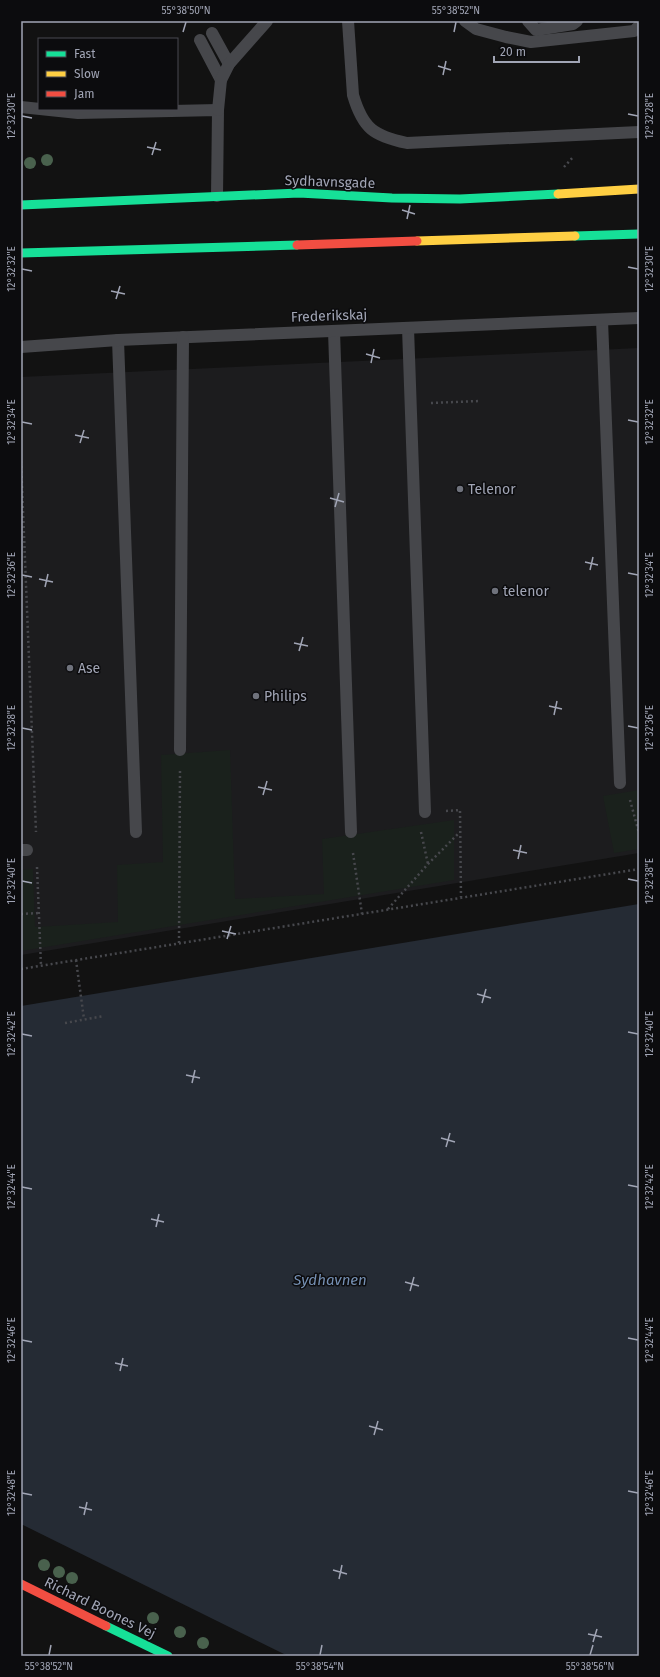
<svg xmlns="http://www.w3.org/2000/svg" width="660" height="1677" viewBox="0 0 660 1677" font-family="'Fira Sans',sans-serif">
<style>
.built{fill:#1c1c1e}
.green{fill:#1a211c}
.water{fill:#252b34}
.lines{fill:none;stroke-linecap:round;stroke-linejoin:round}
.path{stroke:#47484d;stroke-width:2.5;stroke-dasharray:2 3;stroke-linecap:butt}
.lane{stroke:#46474b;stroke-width:12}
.fast{stroke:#16e098;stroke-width:9}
.slow{stroke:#ffcf43;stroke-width:9}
.jam{stroke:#f24e42;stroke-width:9}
.tree{fill:#49614d}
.ticks{fill:none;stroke:#a1a5b5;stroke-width:1.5}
.poi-dot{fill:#6f727c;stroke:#0c0c0e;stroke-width:1.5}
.labels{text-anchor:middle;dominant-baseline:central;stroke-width:3;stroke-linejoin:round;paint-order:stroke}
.street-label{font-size:14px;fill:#a1a5b5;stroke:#0c0c0e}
.poi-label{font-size:14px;fill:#a1a5b5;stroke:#0c0c0e;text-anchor:start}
.water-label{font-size:15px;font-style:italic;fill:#7590b3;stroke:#0c0c0e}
.neatline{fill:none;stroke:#a1a5b5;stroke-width:1.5}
.ticks-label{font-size:10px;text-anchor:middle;fill:#a1a5b5}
</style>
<rect width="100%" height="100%" fill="#121212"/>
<path class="built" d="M 639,348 L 639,853 L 21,955 L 21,377 Z"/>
<g class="green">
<path d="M 230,750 L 235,899 L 324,894 L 322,839 L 454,820 L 454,880 L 21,951 L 21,870 L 33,869 L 35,927 L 118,922 L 117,865 L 163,862 L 161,755 Z"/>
<path d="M 639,790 L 639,849 L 614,853 L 603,796 Z"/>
</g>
<path class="water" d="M 639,904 L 639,1656 L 288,1656 L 21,1524 L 21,1006 Z"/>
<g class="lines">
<g class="path">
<path d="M 564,167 L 574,156"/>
<path d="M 431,403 L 479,401"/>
<path d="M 21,461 L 36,832"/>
<path d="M 630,800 L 639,833"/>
<path d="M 446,811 L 460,810 L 461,897"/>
<path d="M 421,832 L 428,864"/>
<path d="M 353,853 L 362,914"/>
<path d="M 37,867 L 41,966"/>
<path d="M 388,909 L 428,864 L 459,833"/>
<path d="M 21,914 L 39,913"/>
<path d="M 179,943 L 180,771"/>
<path d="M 76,960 L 84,1019"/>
<path d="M 21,969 L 639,869"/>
<path d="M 65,1023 L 104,1016"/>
</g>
<g class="lane">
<path d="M 348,21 L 353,95 C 363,129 374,136 407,143 L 639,132"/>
<path d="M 465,21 L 476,29 L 506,37 L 531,42 L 634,31 L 639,26"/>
<path d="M 528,21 L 536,30 L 573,24 L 577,21"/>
<path d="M 212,33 L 229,64"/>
<path d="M 200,40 L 221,80"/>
<path d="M 21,107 L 78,113 L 218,110 L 217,196"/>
<path d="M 218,110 L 221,80 L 229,64 L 267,21"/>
<path d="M 602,320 L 620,783"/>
<path d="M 408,328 L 425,812"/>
<path d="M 334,331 L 351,832"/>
<path d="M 118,340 L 136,832"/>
<path d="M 21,347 L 118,340 L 639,318"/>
<path d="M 180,750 L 183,337"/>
<path d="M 21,850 L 27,850"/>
</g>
<g class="fast">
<path d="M 21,205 L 299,193 L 392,198 L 460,199 L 558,194"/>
<path d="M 575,236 L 639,234"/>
<path d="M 21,253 L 297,245"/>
<path d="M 106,1626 L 168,1656"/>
</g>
<g class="slow">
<path d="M 558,194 L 639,189"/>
<path d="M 417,241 L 575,236"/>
</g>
<g class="jam">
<path d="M 297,245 L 417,241"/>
<path d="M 21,1584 L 106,1626"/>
</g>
</g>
<g class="tree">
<circle cx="47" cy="160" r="6"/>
<circle cx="30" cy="163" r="6"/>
<circle cx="44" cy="1565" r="6"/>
<circle cx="59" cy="1572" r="6"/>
<circle cx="72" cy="1578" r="6"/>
<circle cx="153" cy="1618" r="6"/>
<circle cx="180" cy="1632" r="6"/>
<circle cx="203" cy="1643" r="6"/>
</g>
<path class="ticks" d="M 183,32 L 186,22M 454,32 L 456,22M 438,66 L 451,70M 443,75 L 446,61M 628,114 L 638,116M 22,116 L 32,118M 147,147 L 161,150M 152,155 L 156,142M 402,210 L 415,214M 407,219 L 410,205M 628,267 L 638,269M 22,269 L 32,271M 111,291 L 125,294M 116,299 L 120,286M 366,354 L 380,358M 371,363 L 374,349M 628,420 L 638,422M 22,422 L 32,424M 75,435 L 89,438M 80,443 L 84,430M 330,498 L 344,502M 335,507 L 339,493M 585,562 L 598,565M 590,570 L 593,557M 628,573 L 638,575M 22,575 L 32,577M 39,579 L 53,582M 45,587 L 48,574M 294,643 L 308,646M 299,651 L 303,637M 549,706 L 562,709M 554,715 L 557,701M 628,726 L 638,728M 22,728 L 32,730M 258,787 L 272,790M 263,795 L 267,781M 513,850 L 527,853M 518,859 L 521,845M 628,879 L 638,881M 22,881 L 32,883M 222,931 L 236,934M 227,939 L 231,926M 477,994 L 491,998M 482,1003 L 486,989M 628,1032 L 638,1034M 22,1034 L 32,1036M 186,1075 L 200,1078M 192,1083 L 195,1070M 441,1138 L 455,1142M 446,1147 L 450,1133M 628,1185 L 638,1187M 22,1187 L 32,1189M 151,1219 L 164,1222M 156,1227 L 159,1214M 405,1282 L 419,1286M 410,1291 L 414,1277M 628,1338 L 638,1340M 22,1340 L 32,1342M 115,1363 L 128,1366M 120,1371 L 123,1358M 369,1426 L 383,1430M 374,1435 L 378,1421M 628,1491 L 638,1493M 22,1493 L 32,1495M 79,1507 L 92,1510M 84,1515 L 87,1502M 333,1570 L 347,1574M 339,1579 L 342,1565M 588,1634 L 602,1637M 593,1642 L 597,1629M 49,1655 L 51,1645M 320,1655 L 322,1645M 590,1655 L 593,1645"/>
<g class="poi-dot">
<circle cx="460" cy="489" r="4"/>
<circle cx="495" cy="591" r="4"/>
<circle cx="70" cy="668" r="4"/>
<circle cx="256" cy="696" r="4"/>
</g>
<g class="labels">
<g class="street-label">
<text transform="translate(330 182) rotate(2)">Sydhavnsgade</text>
<text transform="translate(329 316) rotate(-2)">Frederikskaj</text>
<text transform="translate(100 1608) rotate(26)">Richard Boones Vej</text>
</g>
<g class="poi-label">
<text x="468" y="489">Telenor</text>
<text x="503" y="591">telenor</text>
<text x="78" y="668">Ase</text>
<text x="264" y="696">Philips</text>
</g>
<g class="water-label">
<text x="330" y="1280">Sydhavnen</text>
</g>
</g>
<rect width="660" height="1677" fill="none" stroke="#0c0c0e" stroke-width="44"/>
<rect x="38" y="38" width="140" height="72" fill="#0c0c0e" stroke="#484951"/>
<rect x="46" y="51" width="20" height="6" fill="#16e098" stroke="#484951"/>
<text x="74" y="58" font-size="12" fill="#a1a5b5">Fast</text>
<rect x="46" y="71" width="20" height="6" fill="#ffcf43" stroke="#484951"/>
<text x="74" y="78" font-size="12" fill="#a1a5b5">Slow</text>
<rect x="46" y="91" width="20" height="6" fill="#f24e42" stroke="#484951"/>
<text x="74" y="98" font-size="12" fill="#a1a5b5">Jam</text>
<path d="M494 56v6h85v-6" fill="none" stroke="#a1a5b5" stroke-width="2"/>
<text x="500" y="56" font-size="12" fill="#a1a5b5" stroke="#0c0c0e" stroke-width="3" paint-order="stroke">20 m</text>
<rect x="22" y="22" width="616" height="1633" class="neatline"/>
<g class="ticks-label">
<text x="186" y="14">55°38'50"N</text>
<text x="456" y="14">55°38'52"N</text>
<text transform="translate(11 116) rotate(-90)" y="4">12°32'30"E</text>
<text transform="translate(649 116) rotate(-90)" y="4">12°32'28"E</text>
<text transform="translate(11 269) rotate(-90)" y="4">12°32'32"E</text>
<text transform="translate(649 269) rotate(-90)" y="4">12°32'30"E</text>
<text transform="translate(11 422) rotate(-90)" y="4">12°32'34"E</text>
<text transform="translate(649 422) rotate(-90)" y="4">12°32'32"E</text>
<text transform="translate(11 575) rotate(-90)" y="4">12°32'36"E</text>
<text transform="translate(649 575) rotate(-90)" y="4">12°32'34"E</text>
<text transform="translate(11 728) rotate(-90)" y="4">12°32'38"E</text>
<text transform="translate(649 728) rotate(-90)" y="4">12°32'36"E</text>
<text transform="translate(11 881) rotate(-90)" y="4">12°32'40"E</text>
<text transform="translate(649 881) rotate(-90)" y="4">12°32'38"E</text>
<text transform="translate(11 1034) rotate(-90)" y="4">12°32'42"E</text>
<text transform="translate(649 1034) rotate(-90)" y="4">12°32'40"E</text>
<text transform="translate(11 1187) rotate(-90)" y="4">12°32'44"E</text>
<text transform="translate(649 1187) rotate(-90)" y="4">12°32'42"E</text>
<text transform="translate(11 1340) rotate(-90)" y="4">12°32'46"E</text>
<text transform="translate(649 1340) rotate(-90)" y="4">12°32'44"E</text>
<text transform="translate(11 1493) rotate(-90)" y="4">12°32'48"E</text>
<text transform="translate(649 1493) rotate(-90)" y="4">12°32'46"E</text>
<text x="49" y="1670">55°38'52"N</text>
<text x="320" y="1670">55°38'54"N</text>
<text x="590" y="1670">55°38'56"N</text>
</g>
</svg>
